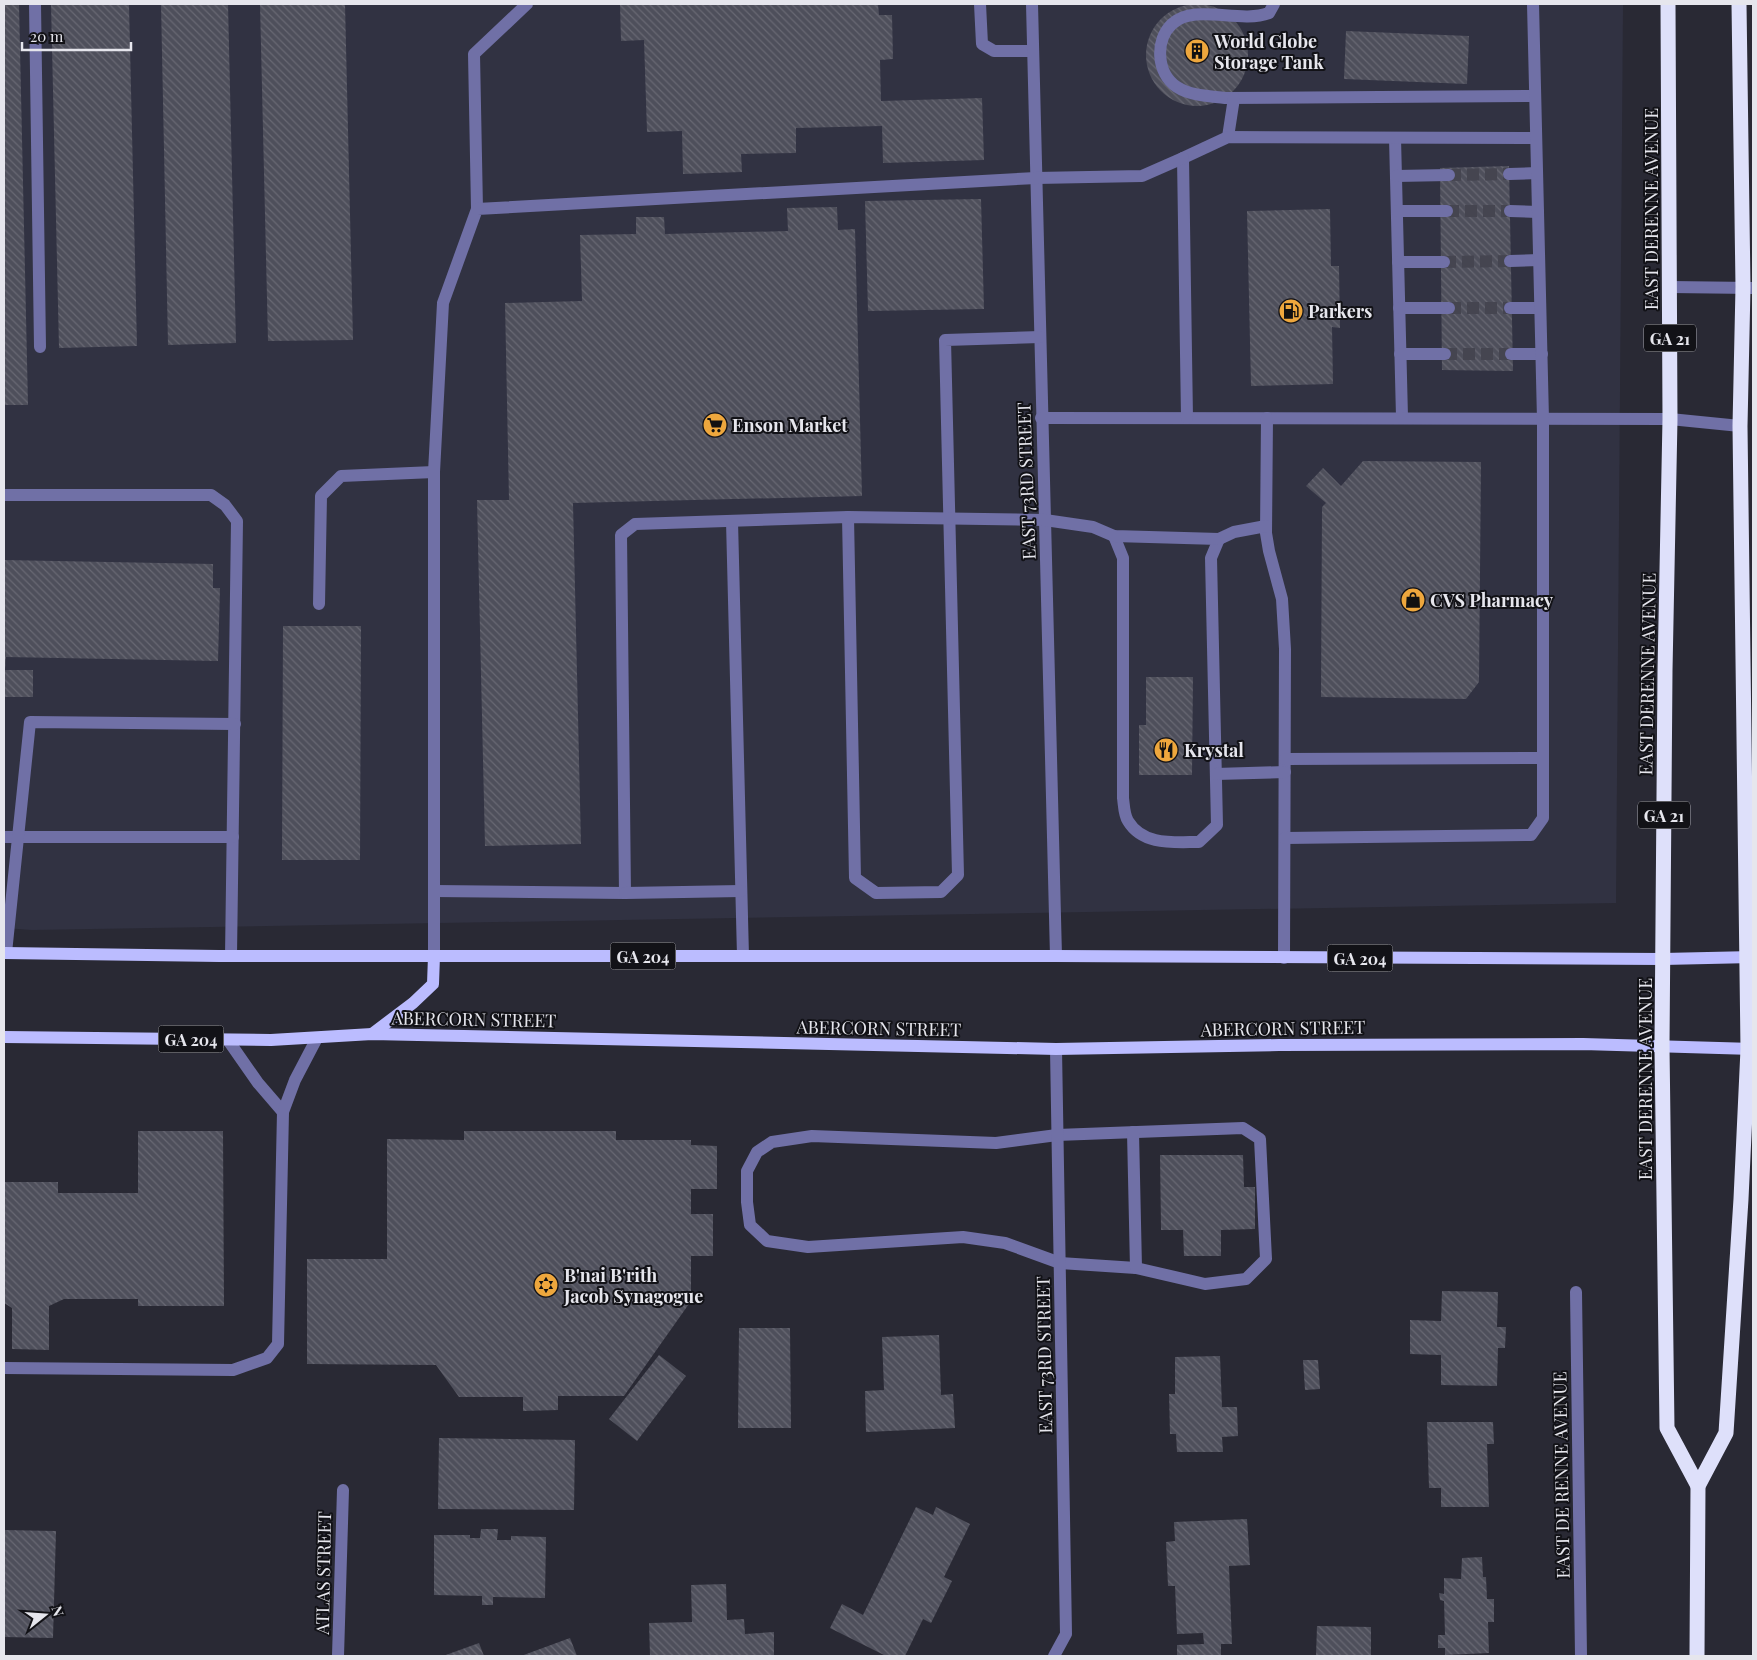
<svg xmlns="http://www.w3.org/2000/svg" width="1757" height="1660" viewBox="0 0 1757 1660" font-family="'Playfair Display',serif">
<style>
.built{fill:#313242}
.building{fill:url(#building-back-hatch)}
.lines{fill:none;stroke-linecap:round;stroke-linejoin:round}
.minor-tunnel{stroke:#454550;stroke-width:12;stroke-dasharray:12 6;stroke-linecap:butt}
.minor{stroke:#7070a6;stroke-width:12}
.major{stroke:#bbbcff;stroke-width:12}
.highway{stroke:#dee0fa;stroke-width:15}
.labels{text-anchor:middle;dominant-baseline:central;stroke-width:4;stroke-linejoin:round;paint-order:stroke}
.shield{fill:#121217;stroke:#a6a6ad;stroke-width:1}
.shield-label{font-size:16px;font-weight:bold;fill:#e6e6ed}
.poi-label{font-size:18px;font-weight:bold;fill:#e6e6ed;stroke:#121217;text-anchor:start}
.street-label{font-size:18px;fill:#e6e6ed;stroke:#121217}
</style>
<defs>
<pattern id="building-back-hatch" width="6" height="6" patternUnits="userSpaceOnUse" patternTransform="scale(1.25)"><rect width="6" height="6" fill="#4e4f5b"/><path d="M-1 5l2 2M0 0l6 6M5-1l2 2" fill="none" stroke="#686873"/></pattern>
</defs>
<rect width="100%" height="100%" fill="#292934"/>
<path class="built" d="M 4,4 L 1623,4 L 1616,903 L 32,930 L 4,928 Z"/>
<g class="building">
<path d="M 4,4 L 19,4 L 28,405 L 4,405 Z"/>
<path d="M 51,4 L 129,4 L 137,346 L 59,348 Z"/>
<path d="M 161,4 L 228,4 L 236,343 L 168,345 Z"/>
<path d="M 260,4 L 345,4 L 353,340 L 268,341 Z"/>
<path d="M 620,4 L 878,4 L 879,15 L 892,15 L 893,59 L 880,60 L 881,101 L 982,98 L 984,160 L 883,163 L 882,126 L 796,128 L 796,153 L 741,154 L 742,172 L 683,174 L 682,131 L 647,132 L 644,40 L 621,41 Z"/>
<circle cx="1197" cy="55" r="51"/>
<path d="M 1346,31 L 1469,36 L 1467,84 L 1344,79 Z"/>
<path d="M 1509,166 L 1513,371 L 1442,370 L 1440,168 Z"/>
<path d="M 981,199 L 984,309 L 868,311 L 865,201 Z"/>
<path d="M 837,207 L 838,230 L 855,229 L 862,496 L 573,503 L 581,844 L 485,846 L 477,500 L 509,500 L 505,303 L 582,301 L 580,235 L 636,234 L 636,217 L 664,217 L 665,234 L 788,231 L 787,208 Z"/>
<path d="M 1330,209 L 1331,266 L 1339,266 L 1340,328 L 1332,327 L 1333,384 L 1251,386 L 1247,211 Z"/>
<path d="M 1363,461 L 1481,462 L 1479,682 L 1466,699 L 1321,697 L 1322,507 L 1326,503 L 1306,486 L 1323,468 L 1341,486 Z"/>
<path d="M 4,560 L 213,564 L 213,588 L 220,588 L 218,661 L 6,657 L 5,670 L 33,670 L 33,697 L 4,697 Z"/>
<path d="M 283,626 L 361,626 L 360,860 L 282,860 Z"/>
<path d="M 1146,677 L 1193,677 L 1192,775 L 1139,775 L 1139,725 L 1146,725 Z"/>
<path d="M 138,1131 L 223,1131 L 224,1306 L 138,1306 L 138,1299 L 64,1299 L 49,1306 L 49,1350 L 12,1349 L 12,1308 L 4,1303 L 4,1182 L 58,1182 L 58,1193 L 138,1193 Z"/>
<path d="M 464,1131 L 616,1131 L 616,1140 L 691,1140 L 691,1145 L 717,1146 L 717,1189 L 691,1189 L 691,1214 L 713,1214 L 713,1256 L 691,1256 L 691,1301 L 624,1396 L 558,1396 L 558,1410 L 523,1411 L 523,1397 L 459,1397 L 436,1365 L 307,1364 L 307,1259 L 387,1259 L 387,1139 L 464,1140 Z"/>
<path d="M 1160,1155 L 1243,1155 L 1244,1187 L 1255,1187 L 1255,1229 L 1221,1230 L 1221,1256 L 1184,1256 L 1183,1230 L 1161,1230 Z"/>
<path d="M 1442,1291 L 1498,1292 L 1497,1327 L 1506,1327 L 1505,1348 L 1498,1348 L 1497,1386 L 1441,1385 L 1441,1355 L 1410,1354 L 1410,1320 L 1441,1321 Z"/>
<path d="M 739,1328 L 790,1328 L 791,1428 L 738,1428 Z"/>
<path d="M 939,1335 L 941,1395 L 953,1394 L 955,1428 L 866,1432 L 865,1391 L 884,1390 L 882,1337 Z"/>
<path d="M 659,1355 L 686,1376 L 637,1441 L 609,1419 Z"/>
<path d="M 1220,1356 L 1222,1407 L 1237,1407 L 1238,1436 L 1222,1437 L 1223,1452 L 1177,1452 L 1176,1434 L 1170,1434 L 1169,1394 L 1175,1394 L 1175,1357 Z"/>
<path d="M 1303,1360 L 1318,1360 L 1320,1389 L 1305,1390 Z"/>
<path d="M 1427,1422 L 1493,1422 L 1494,1444 L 1487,1444 L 1489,1507 L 1441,1507 L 1441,1488 L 1429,1488 Z"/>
<path d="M 439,1438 L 575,1440 L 574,1510 L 438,1509 Z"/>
<path d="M 916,1507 L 933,1515 L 936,1507 L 970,1524 L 944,1577 L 952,1581 L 931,1623 L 923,1619 L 905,1656 L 886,1656 L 830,1628 L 842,1604 L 863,1615 Z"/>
<path d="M 1247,1519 L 1250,1565 L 1229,1566 L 1232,1644 L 1221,1644 L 1221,1656 L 1177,1656 L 1177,1645 L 1204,1644 L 1203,1633 L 1177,1634 L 1175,1586 L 1168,1586 L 1166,1542 L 1175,1541 L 1174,1522 Z"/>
<path d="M 481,1529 L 498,1529 L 497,1540 L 511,1540 L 511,1536 L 546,1537 L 545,1598 L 493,1597 L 493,1605 L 482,1605 L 482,1596 L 434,1595 L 434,1535 L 470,1535 L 470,1538 L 480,1538 Z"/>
<path d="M 4,1530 L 56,1531 L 53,1638 L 4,1637 Z"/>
<path d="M 1482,1557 L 1483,1577 L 1486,1577 L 1487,1599 L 1494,1599 L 1494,1622 L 1488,1622 L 1489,1653 L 1445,1655 L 1445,1648 L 1438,1648 L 1438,1635 L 1445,1635 L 1444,1601 L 1440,1600 L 1439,1593 L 1444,1594 L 1444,1578 L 1461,1579 L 1462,1558 Z"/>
<path d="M 726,1584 L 727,1620 L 744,1619 L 745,1634 L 774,1632 L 774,1656 L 650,1656 L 649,1623 L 692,1622 L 691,1585 Z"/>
<path d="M 1317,1626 L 1371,1627 L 1371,1656 L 1316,1656 Z"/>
<path d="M 570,1638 L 577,1656 L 521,1656 Z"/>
<path d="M 479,1643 L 484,1656 L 443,1656 Z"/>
</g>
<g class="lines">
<g class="minor-tunnel">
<path d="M 1449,175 L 1509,174"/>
<path d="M 1447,211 L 1510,211"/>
<path d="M 1444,262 L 1510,261"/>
<path d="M 1449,308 L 1510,308"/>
<path d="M 1445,354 L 1511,354"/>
</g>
<g class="minor">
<path d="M 35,4 L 40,347"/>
<path d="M 980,4 L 982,44 L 994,51 L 1033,51"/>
<path d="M 1032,4 L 1056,956"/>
<path d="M 1274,4 L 1269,13 C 1239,24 1195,3 1172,24 C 1155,40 1156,73 1177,87 C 1191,96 1209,96 1225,98 L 1535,96"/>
<path d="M 1228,137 L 1234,98"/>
<path d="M 1395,138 L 1402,417"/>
<path d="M 1509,174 L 1537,173"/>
<path d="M 1396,176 L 1449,175"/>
<path d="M 477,209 L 474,54 L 527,4"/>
<path d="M 1397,211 L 1447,211"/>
<path d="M 1510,211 L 1538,212"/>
<path d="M 1510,261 L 1539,260"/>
<path d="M 1398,262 L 1444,262"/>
<path d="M 1670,287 L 1753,288"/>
<path d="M 1399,308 L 1449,308"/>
<path d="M 1510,308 L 1540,308"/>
<path d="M 1400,354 L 1445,354"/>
<path d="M 1511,354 L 1542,354"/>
<path d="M 1041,418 L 1670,419 L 1740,426"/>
<path d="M 1187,418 L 1183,158 L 1228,137 L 1536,138"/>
<path d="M 1267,418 L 1266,533 L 1269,551 L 1282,599 L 1285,649 L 1284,958"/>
<path d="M 4,495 L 211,495 L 225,505 L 237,521 L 231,956"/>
<path d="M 848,517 L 855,878 L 876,893 L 941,892 L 958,875 L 945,340 L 1040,337"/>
<path d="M 732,521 L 743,956"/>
<path d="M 1114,536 L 1123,558 L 1123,798 C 1124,805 1124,815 1128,821 C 1143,846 1174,842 1199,842 L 1217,825 L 1211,558 L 1219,539"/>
<path d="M 319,604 L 321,496 L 341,476 L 434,472"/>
<path d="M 1285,759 L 1543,758"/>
<path d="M 1216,774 L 1285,772"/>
<path d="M 4,837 L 233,837"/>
<path d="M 1285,838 L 1531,835 L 1543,818 L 1543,419 L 1533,4"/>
<path d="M 434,891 L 625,893 L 621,535 L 635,524 L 848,517 L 1045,520 L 1093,527 L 1114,536 L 1219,539 L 1234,532 L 1266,526"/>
<path d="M 625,893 L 741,891"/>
<path d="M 6,953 L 30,722 L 235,724"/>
<path d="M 434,956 L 434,472 L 443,303 L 477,209 L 1036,178 L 1142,176 L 1183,158"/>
<path d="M 228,1040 L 258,1083 L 283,1112"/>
<path d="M 1243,1128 L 1260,1139 L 1266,1259 L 1246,1279 L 1205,1284 L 1136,1268 L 1060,1263 L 1005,1243 L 963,1237 L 808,1247 L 767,1241 L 750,1225 L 747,1202 L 747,1171 L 757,1152 L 772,1142 L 812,1136 L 996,1143 L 1057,1135 Z"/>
<path d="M 1133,1132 L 1136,1268"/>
<path d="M 1576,1292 L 1581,1656"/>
<path d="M 4,1368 L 233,1370 L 267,1358 L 278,1344 L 283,1112 L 295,1080 L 317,1038"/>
<path d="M 338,1656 L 343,1490"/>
<path d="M 1054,1656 L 1066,1634 L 1056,1049"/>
</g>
<g class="major">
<path d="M 4,953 L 219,956 L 1056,956 L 1663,959 L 1753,957"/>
<path d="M 372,1034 L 413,1003 L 433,984 L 434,956"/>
<path d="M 4,1037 L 271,1040 L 372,1034 L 1056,1049 L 1279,1045 L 1583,1044 L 1753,1049"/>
</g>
<g class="highway">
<path d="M 1668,4 L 1670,419 L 1665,671 L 1662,1046 L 1667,1428 L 1698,1486"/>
<path d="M 1697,1656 L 1698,1486 L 1726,1433 L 1741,1199 L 1748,1049 L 1740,426 L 1743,287 L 1739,4"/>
</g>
</g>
<defs>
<symbol id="building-disc" viewBox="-11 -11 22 22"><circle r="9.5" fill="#eea73d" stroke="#121217"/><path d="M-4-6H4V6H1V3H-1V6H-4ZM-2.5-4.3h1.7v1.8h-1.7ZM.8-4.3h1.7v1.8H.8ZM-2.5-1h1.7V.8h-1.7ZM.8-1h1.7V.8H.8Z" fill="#111"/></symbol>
<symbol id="fuel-disc" viewBox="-11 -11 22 22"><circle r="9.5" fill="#eea73d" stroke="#121217"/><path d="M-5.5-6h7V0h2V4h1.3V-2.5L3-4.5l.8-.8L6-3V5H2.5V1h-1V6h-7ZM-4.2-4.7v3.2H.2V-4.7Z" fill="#111"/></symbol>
<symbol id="supermarket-disc" viewBox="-11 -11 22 22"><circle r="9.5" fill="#eea73d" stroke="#121217"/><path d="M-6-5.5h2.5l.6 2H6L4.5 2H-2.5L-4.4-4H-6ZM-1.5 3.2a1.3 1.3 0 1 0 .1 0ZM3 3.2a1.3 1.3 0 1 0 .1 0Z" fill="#111"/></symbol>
<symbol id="shop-disc" viewBox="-11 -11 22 22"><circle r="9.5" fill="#eea73d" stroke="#121217"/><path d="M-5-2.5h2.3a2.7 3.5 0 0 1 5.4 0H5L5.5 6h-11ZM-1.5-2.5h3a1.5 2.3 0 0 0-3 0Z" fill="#111"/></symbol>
<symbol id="restaurant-disc" viewBox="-11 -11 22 22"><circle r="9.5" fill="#eea73d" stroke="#121217"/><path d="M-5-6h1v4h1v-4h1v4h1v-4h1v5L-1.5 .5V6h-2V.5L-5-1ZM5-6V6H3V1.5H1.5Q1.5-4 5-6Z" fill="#111"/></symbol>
<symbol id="synagogue-disc" viewBox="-11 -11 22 22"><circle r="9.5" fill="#eea73d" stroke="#121217"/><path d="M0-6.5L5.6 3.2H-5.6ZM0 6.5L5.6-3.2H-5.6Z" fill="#111"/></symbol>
</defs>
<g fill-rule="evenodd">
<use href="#building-disc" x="1183" y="37" width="28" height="28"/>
<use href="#fuel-disc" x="1277" y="297" width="28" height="28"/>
<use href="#supermarket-disc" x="701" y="411" width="28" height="28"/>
<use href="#shop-disc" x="1399" y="586" width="28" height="28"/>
<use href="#restaurant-disc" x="1152" y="736" width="28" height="28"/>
<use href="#synagogue-disc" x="532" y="1271" width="28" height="28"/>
</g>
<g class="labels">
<g class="shield">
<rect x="1644" y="324.5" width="52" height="27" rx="4"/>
<rect x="1638" y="801.5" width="52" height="27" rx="4"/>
<rect x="610.5" y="942.5" width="65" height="27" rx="4"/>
<rect x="1327.5" y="944.5" width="65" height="27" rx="4"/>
<rect x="158.5" y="1025.5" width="65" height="27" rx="4"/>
</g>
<g class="shield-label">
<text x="1670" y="338">GA 21</text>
<text x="1664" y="815">GA 21</text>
<text x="643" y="956">GA 204</text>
<text x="1360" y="958">GA 204</text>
<text x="191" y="1039">GA 204</text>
</g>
<g class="poi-label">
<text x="1214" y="41">World Globe<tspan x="1214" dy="21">Storage Tank</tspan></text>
<text x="1308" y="311">Parkers</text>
<text x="732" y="425">Enson Market</text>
<text x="1430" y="600">CVS Pharmacy</text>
<text x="1184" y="750">Krystal</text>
<text x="564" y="1275">B'nai B'rith<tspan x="564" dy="21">Jacob Synagogue</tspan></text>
</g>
<g class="street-label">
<text transform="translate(1651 209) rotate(-90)">EAST DERENNE AVENUE</text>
<text transform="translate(1026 481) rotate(-92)">EAST 73RD STREET</text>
<text transform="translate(1647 674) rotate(-89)">EAST DERENNE AVENUE</text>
<text transform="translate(474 1019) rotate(1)">ABERCORN STREET</text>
<text transform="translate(879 1028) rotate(1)">ABERCORN STREET</text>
<text transform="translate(1283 1028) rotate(-1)">ABERCORN STREET</text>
<text transform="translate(1645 1079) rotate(-90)">EAST DERENNE AVENUE</text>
<text transform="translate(1044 1355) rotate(-91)">EAST 73RD STREET</text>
<text transform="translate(1561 1475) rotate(-91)">EAST DE RENNE AVENUE</text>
<text transform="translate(323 1573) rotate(-89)">ATLAS STREET</text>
</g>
</g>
<rect width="1757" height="1660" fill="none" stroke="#e6e6ed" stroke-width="10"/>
<g transform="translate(45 1615) rotate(73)" stroke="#121217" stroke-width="4" paint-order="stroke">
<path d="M0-4L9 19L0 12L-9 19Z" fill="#e6e6ed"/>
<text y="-8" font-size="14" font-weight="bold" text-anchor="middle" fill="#e6e6ed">N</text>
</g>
<path d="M22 42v8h109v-8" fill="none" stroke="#e6e6ed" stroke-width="2.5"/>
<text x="30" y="42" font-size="15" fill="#e6e6ed" stroke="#121217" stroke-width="4" paint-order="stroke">20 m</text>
</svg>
